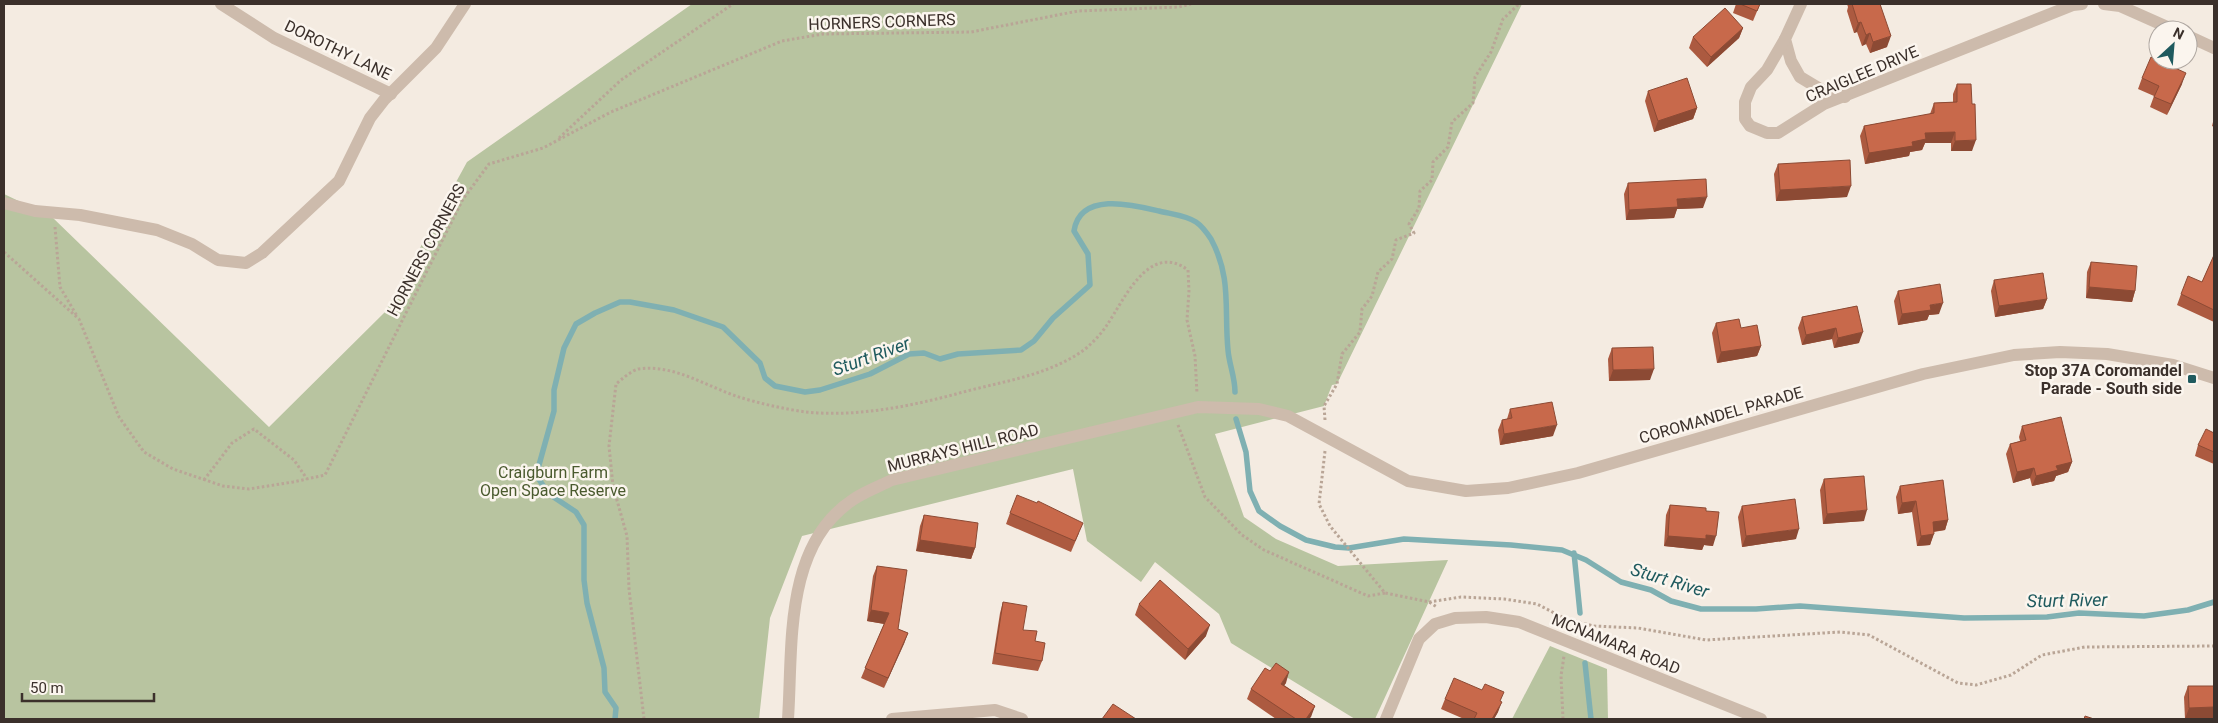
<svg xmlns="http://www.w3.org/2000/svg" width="2218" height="723" viewBox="0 0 2218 723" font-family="Roboto,sans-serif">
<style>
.green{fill:#b8c4a0}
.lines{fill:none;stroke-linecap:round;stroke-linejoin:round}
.stream{stroke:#7fb0b2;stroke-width:5.5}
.path{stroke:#b9a596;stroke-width:3;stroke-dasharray:2.5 2.5;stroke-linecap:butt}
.minor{stroke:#cdbbac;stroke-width:12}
.wall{fill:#ac5a40}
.shaded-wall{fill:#8c4a34}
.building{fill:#c8694b;stroke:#8c4a34}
.poi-dot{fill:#1f5a5e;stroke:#fbf5ee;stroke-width:2}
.labels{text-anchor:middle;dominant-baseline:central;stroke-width:5;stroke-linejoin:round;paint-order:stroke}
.street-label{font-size:16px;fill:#3b302b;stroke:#fbf5ee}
.poi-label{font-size:16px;font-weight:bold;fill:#3b302b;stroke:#fbf5ee;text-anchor:end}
.park-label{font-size:16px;fill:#4a5a2e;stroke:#fbf5ee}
.water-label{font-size:18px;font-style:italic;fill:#1f5a5e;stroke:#fbf5ee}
</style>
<rect width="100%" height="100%" fill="#f4ebe1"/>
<g class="green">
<path d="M 692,4 L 1522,4 L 1337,384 L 1332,385 L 1324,406 L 1215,434 L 1244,517 L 1276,539 L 1338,566 L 1448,560 L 1375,719 L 1355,719 L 1231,643 L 1219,614 L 1155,562 L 1141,582 L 1087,541 L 1073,469 L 802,536 L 770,618 L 759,719 L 4,719 L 4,194 L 52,217 L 269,427 L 385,312 L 467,162 Z"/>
<path d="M 1550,646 L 1607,669 L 1608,719 L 1512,719 Z"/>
</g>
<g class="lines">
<g class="stream">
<path d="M 1236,419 L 1246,452 L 1250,491 L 1259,511 L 1280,526 L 1306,540 L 1335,547 L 1349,548 L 1404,539 L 1511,545 L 1562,550 L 1586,560 L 1621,582 L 1651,590 L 1671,601 L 1701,609 L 1756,609 L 1800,606 L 1964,618 L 2047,617 L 2079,613 L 2144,616 L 2188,610 L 2214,602"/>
<path d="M 1574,553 L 1580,613"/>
<path d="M 1585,663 L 1591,719"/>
<path d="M 615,719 L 616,708 L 605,692 L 604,668 L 587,603 L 584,580 L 584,525 L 576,512 L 549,494 L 538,478 L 539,465 L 554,411 L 554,390 L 564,348 L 576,324 L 595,313 L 620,302 L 630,302 L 674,310 L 723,327 L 760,363 L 765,378 L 775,386 L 805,392 L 820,390 L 870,374 L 909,354 L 924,353 L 940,359 L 958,354 L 1021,350 L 1034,341 L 1053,318 L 1090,285 L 1088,254 L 1074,231 C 1080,191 1134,205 1159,211 C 1171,214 1185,215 1196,222 C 1202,226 1207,233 1211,239 C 1232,278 1224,309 1228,350 C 1229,364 1235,377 1235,392"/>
</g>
<g class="path">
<path d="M 559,138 L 621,80 L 733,4"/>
<path d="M 55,227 L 60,287 L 77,316"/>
<path d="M 4,252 L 79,319 L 119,417 L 144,452 L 173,469 L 223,486 L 249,489 L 293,482 L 325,475 L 463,199 L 489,164 L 543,148 L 611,112 L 782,41 L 823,34 L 971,32 L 1078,11 L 1179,7 L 1191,4"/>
<path d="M 1325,420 L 1324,406 L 1337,384 L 1342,354 L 1360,332 L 1362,309 L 1372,296 L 1378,272 L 1392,259 L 1396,240 L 1414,233 L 1409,224 L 1419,208 L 1420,191 L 1432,180 L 1433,162 L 1448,147 L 1452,122 L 1473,103 L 1475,77 L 1491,52 L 1503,19 L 1519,4"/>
<path d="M 1178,425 L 1205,497 L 1242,535 L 1264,550 L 1368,596 L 1385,593"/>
<path d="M 1325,451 L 1319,504 L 1330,526 L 1385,593 L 1429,602 L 1437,607"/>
<path d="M 204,480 L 232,443 L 254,429 L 294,460 L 307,479"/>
<path d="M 1429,602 L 1461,597 L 1504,599 L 1537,604 L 1562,617 L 1593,626 L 1638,628 L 1706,640 L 1840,632 L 1869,635 L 1958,683 L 1976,685 L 2011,675 L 2042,655 L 2085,647 L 2214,646"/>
<path d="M 644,719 L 629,589 L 627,536 L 613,486 L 609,446 L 616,384 C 622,379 631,371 638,369 C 673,364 704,385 736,396 C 757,403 784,409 806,412 C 856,417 907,407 956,394 C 998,382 1044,377 1081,352 C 1090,346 1101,334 1107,325 C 1124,300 1149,241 1188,270 L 1189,291 L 1187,320 L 1195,356 L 1197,394"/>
<path d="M 1563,719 L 1561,676 L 1564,656"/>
</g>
<g class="minor">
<path d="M 221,4 L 274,38 L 391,94"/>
<path d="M 1801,4 L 1785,39 L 1791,61 L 1800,77 L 1820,89 L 1845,97"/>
<path d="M 2104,4 L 2120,6 L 2174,30"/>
<path d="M 2188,36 L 2214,48"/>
<path d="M 1785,39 L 1767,70 L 1751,87 L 1745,102 L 1745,119 L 1750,126 L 1767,133 L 1778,133 L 1824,104 L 2073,5 L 2082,4"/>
<path d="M 4,203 L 35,211 L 80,215 L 157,230 L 192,244 L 218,260 L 246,263 L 262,253 L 339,181 L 370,118 L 384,100 L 436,48 L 465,4"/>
<path d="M 788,719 C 793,646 783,545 854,499 C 866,491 880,486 892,480 L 1198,407 L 1259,409 L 1288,416 L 1408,481 L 1466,491 L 1508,488 L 1578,473 L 1923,374 L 2014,355 L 2060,352 L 2107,354 L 2173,365 L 2214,378"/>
<path d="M 892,719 L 995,710 L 1022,719"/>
<path d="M 1386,719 L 1419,639 L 1435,624 L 1455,618 L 1486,617 L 1519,622 L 1761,719"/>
</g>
</g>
<g class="wall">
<path d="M 1736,4 L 1760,4 L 1753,21 L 1733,13 Z"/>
<path d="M 1847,4 L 1880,4 L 1887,47 L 1870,53 L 1866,44 L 1862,46 L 1857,32 L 1854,33 L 1847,11 L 1848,7 Z"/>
<path d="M 1743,28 L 1739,38 L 1707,67 L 1689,48 L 1693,37 Z"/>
<path d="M 2142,78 L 2182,84 L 2167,115 L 2150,107 L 2154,96 L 2138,89 Z"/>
<path d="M 1957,84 L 1972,151 L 1951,151 L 1951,143 L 1925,143 L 1922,150 L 1910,152 L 1909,156 L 1865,164 L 1860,136 L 1864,126 L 1930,114 L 1934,103 L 1953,102 L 1953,94 Z"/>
<path d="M 1648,91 L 1697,108 L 1693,119 L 1654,132 L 1645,101 Z"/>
<path d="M 2214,118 L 2214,127 L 2212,126 Z"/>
<path d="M 1778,164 L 1847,197 L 1776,201 L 1774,174 Z"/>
<path d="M 1628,183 L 1703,208 L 1677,209 L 1674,218 L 1626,220 L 1624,194 Z"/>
<path d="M 2214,255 L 2214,322 L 2177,305 L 2181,294 L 2202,282 Z"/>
<path d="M 2091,262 L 2135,291 L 2132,302 L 2086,298 L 2087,272 Z"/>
<path d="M 1994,280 L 2047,299 L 2043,309 L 1995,317 L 1991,291 Z"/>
<path d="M 1898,291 L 1939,314 L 1929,315 L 1927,320 L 1898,325 L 1894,301 Z"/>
<path d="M 1857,306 L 1859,343 L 1834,348 L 1832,339 L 1802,345 L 1798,328 L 1802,317 Z"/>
<path d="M 1716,323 L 1741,328 L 1761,346 L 1757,356 L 1717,363 L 1712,333 Z"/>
<path d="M 1612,348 L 1650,380 L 1609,381 L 1608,359 Z"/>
<path d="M 1510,409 L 1553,436 L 1500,445 L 1498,430 L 1502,420 L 1507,419 Z"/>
<path d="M 2022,426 L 2072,462 L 2068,472 L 2056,476 L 2054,481 L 2032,486 L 2030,478 L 2013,483 L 2006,454 L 2010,444 L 2020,441 L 2019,437 Z"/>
<path d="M 2214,433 L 2214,464 L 2195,456 L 2198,445 Z"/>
<path d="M 1824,479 L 1864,521 L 1823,524 L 1820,490 Z"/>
<path d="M 1900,486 L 1948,520 L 1945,530 L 1934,532 L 1930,545 L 1917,546 L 1912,512 L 1898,514 L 1896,497 Z"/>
<path d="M 1670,505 L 1706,511 L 1713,546 L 1704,545 L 1702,550 L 1664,546 L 1666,515 Z"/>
<path d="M 1742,506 L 1796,539 L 1742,547 L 1738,517 Z"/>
<path d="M 1010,513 L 1079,533 L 1071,552 L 1006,524 Z"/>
<path d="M 924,515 L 975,548 L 971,559 L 916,551 L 920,526 Z"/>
<path d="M 877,566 L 898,629 L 908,633 L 884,688 L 861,678 L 884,624 L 867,621 L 873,576 Z"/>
<path d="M 1003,602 L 1023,630 L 1035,641 L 1042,661 L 1038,671 L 992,664 L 1000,613 Z"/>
<path d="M 1139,604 L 1206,636 L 1185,660 L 1135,615 Z"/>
<path d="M 1286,683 L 1284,685 L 1315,706 L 1309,719 L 1276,719 L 1247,699 L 1251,689 Z"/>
<path d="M 2188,686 L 2214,686 L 2214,718 L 2185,719 L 2184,697 Z"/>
<path d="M 1445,699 L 1500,701 L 1498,712 L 1494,719 L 1464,719 L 1441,709 Z"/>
</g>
<g class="shaded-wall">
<path d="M 1861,22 L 1857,32 L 1854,33 L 1858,23 Z"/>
<path d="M 1743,28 L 1739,38 L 1707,67 L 1711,57 Z"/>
<path d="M 1870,33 L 1866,44 L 1862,46 L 1866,35 Z"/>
<path d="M 1891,36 L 1887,47 L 1870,53 L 1873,42 Z"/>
<path d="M 2186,73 L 2182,84 L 2167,115 L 2171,104 Z"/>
<path d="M 1697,108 L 1693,119 L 1654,132 L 1658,121 Z"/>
<path d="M 1955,132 L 1951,143 L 1925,143 L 1922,150 L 1910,152 L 1909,156 L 1865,164 L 1869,153 L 1912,142 L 1925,133 Z"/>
<path d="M 1976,140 L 1972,151 L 1951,151 L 1955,141 Z"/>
<path d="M 1851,186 L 1847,197 L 1776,201 L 1780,190 Z"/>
<path d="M 1707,197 L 1703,208 L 1677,209 L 1674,218 L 1626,220 L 1629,210 L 1677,199 Z"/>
<path d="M 2089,287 L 2135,291 L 2132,302 L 2086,298 Z"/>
<path d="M 2047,299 L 2043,309 L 1995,317 L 1999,306 Z"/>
<path d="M 1943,303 L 1939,314 L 1929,315 L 1927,320 L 1898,325 L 1902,314 L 1930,305 Z"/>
<path d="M 1836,328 L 1832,339 L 1802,345 L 1806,335 Z"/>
<path d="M 1863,332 L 1859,343 L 1834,348 L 1838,338 Z"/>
<path d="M 1761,346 L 1757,356 L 1717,363 L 1721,352 Z"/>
<path d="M 1654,369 L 1650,380 L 1609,381 L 1613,370 Z"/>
<path d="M 1557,425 L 1553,436 L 1500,445 L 1504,434 Z"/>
<path d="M 2072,462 L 2068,472 L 2056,476 L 2054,481 L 2032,486 L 2036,476 L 2056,466 Z"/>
<path d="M 2034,468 L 2030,478 L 2013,483 L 2017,472 Z"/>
<path d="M 1916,501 L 1912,512 L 1898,514 L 1902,503 Z"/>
<path d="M 1867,510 L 1864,521 L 1823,524 L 1827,514 Z"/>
<path d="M 1948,520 L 1945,530 L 1929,532 L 1933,522 Z"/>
<path d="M 1799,529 L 1796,539 L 1742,547 L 1746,536 Z"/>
<path d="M 1934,534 L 1930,545 L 1917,546 L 1921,536 Z"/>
<path d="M 1706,535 L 1716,536 L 1713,546 L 1704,545 L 1702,550 L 1664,546 L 1668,536 Z"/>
<path d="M 920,540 L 975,548 L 971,559 L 916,551 Z"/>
<path d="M 871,610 L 889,613 L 885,624 L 867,621 Z"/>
<path d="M 1210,625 L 1206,636 L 1185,660 L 1188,649 Z"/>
<path d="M 908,633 L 904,644 L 884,688 L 888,678 Z"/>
<path d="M 1289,672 L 1286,683 L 1278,694 L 1281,684 Z"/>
<path d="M 1502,702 L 1498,712 L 1494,719 L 1492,719 Z"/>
<path d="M 1315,706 L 1311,717 L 1309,719 L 1306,719 Z"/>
<path d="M 2214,707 L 2214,718 L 2185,719 L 2189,708 Z"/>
</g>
<g class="building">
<path d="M 1740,4 L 1760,4 L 1757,11 Z"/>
<path d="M 1852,4 L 1880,4 L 1891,36 L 1873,42 L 1870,33 L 1866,35 L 1861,22 L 1858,23 Z"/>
<path d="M 1725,8 L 1743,28 L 1711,57 L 1693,37 Z"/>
<path d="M 2151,57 L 2186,73 L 2171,104 L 2154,97 L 2159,86 L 2142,78 Z"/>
<path d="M 1687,78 L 1697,108 L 1658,121 L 1648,91 Z"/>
<path d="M 1957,84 L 1971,84 L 1972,104 L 1975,104 L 1976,140 L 1955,141 L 1955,132 L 1925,133 L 1926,139 L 1912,142 L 1913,146 L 1869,153 L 1864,126 L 1934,113 L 1934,103 L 1957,102 Z"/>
<path d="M 1850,160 L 1851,186 L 1780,190 L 1778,164 Z"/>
<path d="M 1706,179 L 1707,197 L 1677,199 L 1678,207 L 1629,210 L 1628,183 Z"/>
<path d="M 2214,255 L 2214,310 L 2181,294 L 2188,276 L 2202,282 Z"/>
<path d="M 2091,262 L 2137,266 L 2135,291 L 2089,287 Z"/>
<path d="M 2043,273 L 2047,299 L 1999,306 L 1994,280 Z"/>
<path d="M 1940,284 L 1943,303 L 1930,305 L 1931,310 L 1902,314 L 1898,291 Z"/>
<path d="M 1857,306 L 1863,332 L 1838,338 L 1836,328 L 1806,335 L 1802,317 Z"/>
<path d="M 1739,319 L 1741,328 L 1757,325 L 1761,346 L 1721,352 L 1716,323 Z"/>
<path d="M 1653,347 L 1654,369 L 1613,370 L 1612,348 Z"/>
<path d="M 1552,402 L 1557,425 L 1504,434 L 1502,420 L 1512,418 L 1510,409 Z"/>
<path d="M 2061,417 L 2072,462 L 2056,466 L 2058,470 L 2036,476 L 2034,468 L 2017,472 L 2010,444 L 2026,440 L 2022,426 Z"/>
<path d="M 2206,429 L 2214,433 L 2214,452 L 2198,445 Z"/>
<path d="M 1864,476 L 1867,510 L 1827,514 L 1824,479 Z"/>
<path d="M 1943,480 L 1948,520 L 1933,522 L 1934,534 L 1921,536 L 1916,501 L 1902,503 L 1900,486 Z"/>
<path d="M 1017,495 L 1037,503 L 1038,501 L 1083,523 L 1075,541 L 1010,513 Z"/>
<path d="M 1795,499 L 1799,529 L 1746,536 L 1742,506 Z"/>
<path d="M 1670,505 L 1706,508 L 1706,511 L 1719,512 L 1716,536 L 1706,535 L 1706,539 L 1668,536 Z"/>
<path d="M 924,515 L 978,523 L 975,548 L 920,540 Z"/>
<path d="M 877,566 L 907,570 L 898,629 L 908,633 L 888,678 L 865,668 L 889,613 L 871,610 Z"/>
<path d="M 1160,580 L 1210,625 L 1188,649 L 1139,604 Z"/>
<path d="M 1003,602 L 1027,606 L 1023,630 L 1037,631 L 1035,641 L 1045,643 L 1042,661 L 995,653 Z"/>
<path d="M 1276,663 L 1289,672 L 1281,684 L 1315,706 L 1306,719 L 1296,719 L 1251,689 L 1265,668 L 1270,671 Z"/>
<path d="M 1454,678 L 1482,690 L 1485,684 L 1504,692 L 1500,701 L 1502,702 L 1492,719 L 1474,719 L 1477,713 L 1445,699 Z"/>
<path d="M 2188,686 L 2214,686 L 2214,707 L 2189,708 Z"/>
<path d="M 1113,704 L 1136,719 L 1102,719 Z"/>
<path d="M 2085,716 L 2094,719 L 2084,719 Z"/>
</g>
<rect class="poi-dot" x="2187" y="374" width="10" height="10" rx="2.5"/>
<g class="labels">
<g class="street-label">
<text transform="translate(882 22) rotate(-2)">HORNERS CORNERS</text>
<text transform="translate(338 50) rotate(26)">DOROTHY LANE</text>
<text transform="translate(1862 74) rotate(-23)">CRAIGLEE DRIVE</text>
<text transform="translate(426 250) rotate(-62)">HORNERS CORNERS</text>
<text transform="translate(1721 415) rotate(-16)">COROMANDEL PARADE</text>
<text transform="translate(963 448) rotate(-14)">MURRAYS HILL ROAD</text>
<text transform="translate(1616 644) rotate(22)">MCNAMARA ROAD</text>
</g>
<g class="poi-label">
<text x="2182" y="370">Stop 37A Coromandel<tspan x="2182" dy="18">Parade - South side</tspan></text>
</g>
<g class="park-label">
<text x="553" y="472">Craigburn Farm<tspan x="553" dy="18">Open Space Reserve</tspan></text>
</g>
<g class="water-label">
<text transform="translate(871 356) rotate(-20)">Sturt River</text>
<text transform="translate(1670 580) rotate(17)">Sturt River</text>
<text transform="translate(2067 600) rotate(-1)">Sturt River</text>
</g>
</g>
<rect width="2218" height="723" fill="none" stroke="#3b302b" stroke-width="10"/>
<g transform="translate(2173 45) rotate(26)"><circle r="24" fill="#fbf5ee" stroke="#aea6a0"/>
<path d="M0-4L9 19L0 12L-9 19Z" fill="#1f5a5e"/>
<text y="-8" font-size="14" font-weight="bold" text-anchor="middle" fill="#3b302b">N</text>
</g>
<path d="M22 693v8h132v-8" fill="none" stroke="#3b302b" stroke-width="2.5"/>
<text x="30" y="693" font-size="15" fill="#3b302b" stroke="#fbf5ee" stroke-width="4" paint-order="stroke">50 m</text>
</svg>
